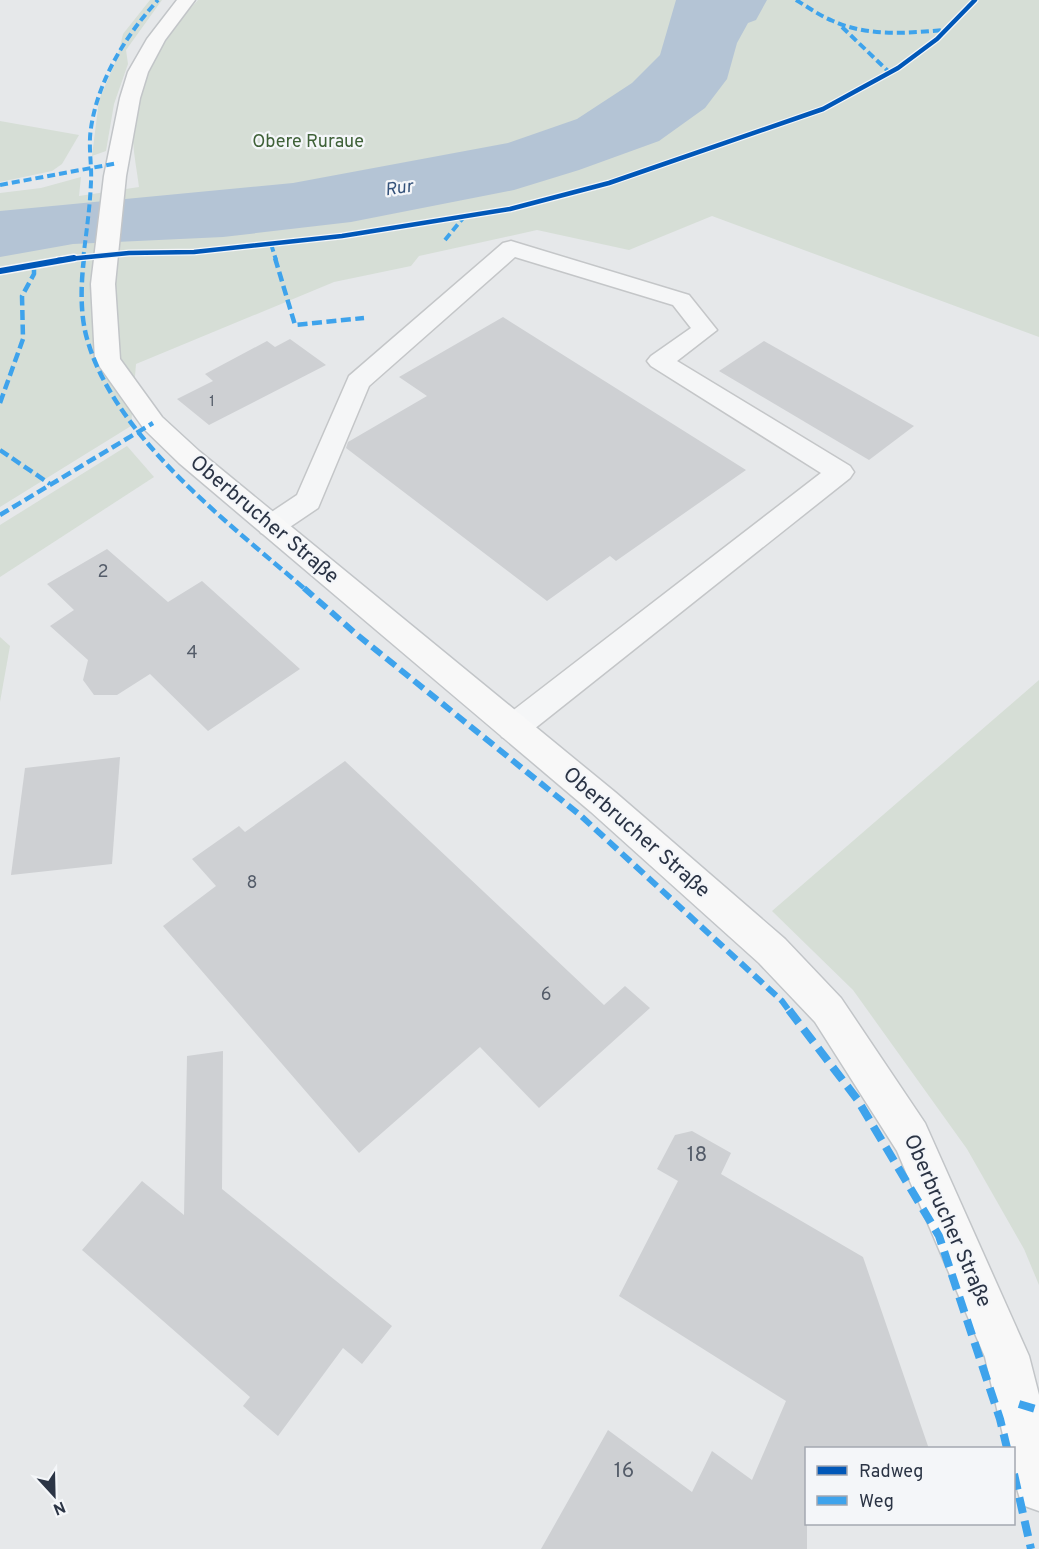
<svg xmlns="http://www.w3.org/2000/svg" width="1039" height="1549" viewBox="0 0 1039 1549" font-family="Overpass,sans-serif">
<style>
.green{fill:#d6ded6}
.water{fill:#b4c4d5}
.building{fill:#ced0d3}
.lines{fill:none;stroke-linecap:round;stroke-linejoin:round}
.minor-casing{stroke:#c4c6c8;stroke-width:3}
.major-casing{stroke:#c2c5c8;stroke-width:3}
.minor{fill:#f5f6f7;fill-rule:evenodd}
.major{fill:#f8f8f8;fill-rule:evenodd}
.quiet-far3{stroke:#3ea3ec;stroke-width:4;stroke-dasharray:8 4;stroke-linecap:butt}
.quiet-far2{stroke:#3ea3ec;stroke-width:4.5;stroke-dasharray:10 4.5;stroke-linecap:butt}
.quiet-far1{stroke:#3ea3ec;stroke-width:6;stroke-dasharray:12 6;stroke-linecap:butt}
.quiet{stroke:#3ea3ec;stroke-width:8;stroke-dasharray:16 8;stroke-linecap:butt}
.cycleway-far1-casing{stroke:#f4f6f9;stroke-width:7}
.cycleway-casing{stroke:#f4f6f9;stroke-width:9}
.cycleway-far1{stroke:#0057b8;stroke-width:4.5}
.cycleway{stroke:#0057b8;stroke-width:6}
.labels{text-anchor:middle;dominant-baseline:central;stroke-width:4.5;stroke-linejoin:round;paint-order:stroke}
.far-number-label{font-size:15px;fill:#545c69}
.far-park-label{font-size:18px;fill:#3f6138;stroke:#f4f6f9}
.far-water-label{font-size:18px;font-style:italic;fill:#34527a;stroke:#f4f6f9}
.number-label{font-size:18px;fill:#545c69}
.street-label{font-size:21px;fill:#2b3445;stroke:#f4f6f9}
.near-number-label{font-size:21px;fill:#545c69}
</style>
<rect width="100%" height="100%" fill="#e6e8ea"/>
<g class="green">
<path d="M 150,0 L 162,0 L 126,50 L 128,64 L 114,104 L 106,151 L 92,156 L 99,100 L 117,58 L 123,34 Z"/>
<path d="M 198,0 L 1039,0 L 1039,337 L 712,216 L 629,250 L 537,230 L 419,256 L 411,266 L 334,282 L 136,364 L 131,426 L 0,507 L 0,193 L 41,188 L 81,177 L 79,196 L 139,187 C 137,172 134,156 133,141 C 132,90 164,36 198,0 Z"/>
<path d="M 0,121 L 79,135 L 62,164 L 52,171 L 0,182 Z"/>
<path d="M 127,446 L 154,477 L 0,577 L 0,525 Z"/>
<path d="M 0,637 L 10,646 L 0,702 Z"/>
<path d="M 1039,680 L 1039,1285 L 1024,1249 L 967,1149 L 853,990 L 772,911 Z"/>
</g>
<path class="water" d="M 676,0 L 767,0 L 756,20 L 748,23 L 737,43 L 727,79 L 705,108 L 659,141 L 579,170 L 514,190 L 351,222 L 223,237 L 73,244 L 0,257 L 0,211 L 293,183 L 508,143 L 577,119 L 632,83 L 660,55 Z"/>
<g class="building">
<path d="M 503,317 L 746,470 L 616,561 L 610,556 L 547,601 L 346,448 L 348,442 L 427,396 L 399,377 Z"/>
<path d="M 290,339 L 326,365 L 209,425 L 177,399 L 213,381 L 205,374 L 267,341 L 275,347 Z"/>
<path d="M 764,341 L 914,426 L 869,460 L 719,371 Z"/>
<path d="M 107,549 L 168,602 L 202,581 L 300,669 L 208,731 L 150,674 L 117,695 L 94,695 L 83,680 L 88,660 L 50,626 L 74,610 L 47,584 Z"/>
<path d="M 120,757 L 112,864 L 11,875 L 25,768 Z"/>
<path d="M 345,761 L 604,1005 L 625,986 L 650,1008 L 539,1108 L 480,1047 L 359,1153 L 163,926 L 216,886 L 192,859 L 239,826 L 245,832 Z"/>
<path d="M 223,1051 L 222,1189 L 392,1326 L 362,1364 L 343,1348 L 278,1436 L 243,1406 L 250,1397 L 82,1250 L 142,1181 L 184,1215 L 187,1056 Z"/>
<path d="M 692,1131 L 731,1153 L 721,1174 L 863,1257 L 929,1449 L 807,1449 L 807,1549 L 541,1549 L 608,1430 L 692,1492 L 712,1451 L 752,1480 L 786,1401 L 619,1296 L 678,1181 L 657,1169 L 675,1135 Z"/>
</g>
<g class="lines">
<defs>
<path id="minor" d="M 511,241 L 689,295 L 717,330 L 677,361 L 850,466 L 854,472 L 850,478 L 524,737 L 513,741 L 502,737 L 497,728 L 502,719 L 821,473 L 651,366 L 647,361 L 651,356 L 691,328 L 673,305 L 515,257 L 369,386 L 318,508 L 281,533 L 271,536 L 261,533 L 257,526 L 261,519 L 297,495 L 349,376 L 503,243 Z"/>
<path id="major" d="M 177,0 L 195,0 L 165,40 L 148,72 L 140,98 L 126,176 L 115,284 L 120,359 L 162,417 L 199,451 L 615,792 L 785,939 L 841,998 L 925,1123 L 1029,1356 L 1039,1395 L 1039,1511 L 1022,1505 L 1014,1479 L 1014,1448 L 1006,1448 L 985,1357 L 897,1151 L 815,1022 L 759,963 L 591,812 L 179,463 L 144,429 L 95,360 L 91,284 L 104,176 L 120,98 L 128,72 L 147,39 Z"/>
</defs>
<use href="#minor" class="minor-casing"/>
<use href="#major" class="major-casing"/>
<use href="#minor" class="minor"/>
<use href="#major" class="major"/>
<g class="quiet-far3">
<path d="M 796,0 C 808,7 820,16 833,21 C 868,37 908,33 945,30"/>
<path d="M 842,27 L 890,73"/>
<path d="M 0,185 L 118,163"/>
<path d="M 445,240 L 463,218"/>
<path d="M 271,244 L 276,260"/>
<path d="M 83,260 C 86,234 90,208 91,182 C 92,164 88,147 91,128 C 98,80 126,35 158,0"/>
</g>
<g class="quiet-far2">
<path d="M 84,258 C 81,283 80,311 86,335 C 112,436 230,524 306,590"/>
<path d="M 275,258 L 295,325 L 364,318"/>
<path d="M 0,403 L 23,339 L 22,296 L 34,274 L 34,264"/>
<path d="M 0,450 L 50,484"/>
<path d="M 0,515 L 153,423"/>
</g>
<path class="quiet-far1" d="M 304,588 L 355,633 L 580,815 L 782,1001 L 790,1012"/>
<g class="quiet">
<path d="M 789,1010 L 857,1099 L 939,1236 L 1000,1419 L 1007,1448"/>
<path d="M 1019,1404 L 1039,1410"/>
<path d="M 1014,1474 L 1031,1549"/>
</g>
<defs>
<path id="cycleway-far1" d="M 58,260 L 129,253 L 194,252 L 342,236 L 510,209 L 609,183 L 823,109 L 898,68 L 937,39 L 975,0"/>
<path id="cycleway" d="M 0,271 L 74,258"/>
</defs>
<use href="#cycleway-far1" class="cycleway-far1-casing"/>
<use href="#cycleway" class="cycleway-casing"/>
<use href="#cycleway-far1" class="cycleway-far1"/>
<use href="#cycleway" class="cycleway"/>
</g>
<g class="labels">
<g class="far-number-label">
<text x="212" y="402">1</text>
</g>
<g class="far-park-label">
<text x="308" y="142">Obere Ruraue</text>
</g>
<g class="far-water-label">
<text transform="translate(399 189) rotate(-8)">Rur</text>
</g>
<g class="number-label">
<text x="103" y="572">2</text>
<text x="192" y="653">4</text>
<text x="252" y="883">8</text>
<text x="546" y="995">6</text>
</g>
<g class="street-label">
<text transform="translate(264 520) rotate(40)">Oberbrucher Straße</text>
<text transform="translate(636 833) rotate(41)">Oberbrucher Straße</text>
<text transform="translate(947 1221) rotate(66)">Oberbrucher Straße</text>
</g>
<g class="near-number-label">
<text x="697" y="1155">18</text>
<text x="624" y="1471">16</text>
</g>
</g>
<rect x="805" y="1447" width="210" height="78" fill="#f4f6f9" stroke="#a4a8b1" stroke-width="1.5"/>
<rect x="817" y="1466" width="30" height="9" fill="#0057b8" stroke="#a4a8b1" stroke-width="1.5"/>
<text x="859" y="1477" font-size="18" fill="#2b3445">Radweg</text>
<rect x="817" y="1496" width="30" height="9" fill="#3ea3ec" stroke="#a4a8b1" stroke-width="1.5"/>
<text x="859" y="1507" font-size="18" fill="#2b3445">Weg</text>
<g transform="translate(54 1495) rotate(158)" stroke="#f4f6f9" stroke-width="4.5" paint-order="stroke">
<path d="M0-4.5L10 22L0 15L-10 22Z" fill="#2b3445"/>
<text y="-9" font-size="16" font-weight="bold" text-anchor="middle" fill="#2b3445">N</text>
</g>
</svg>
